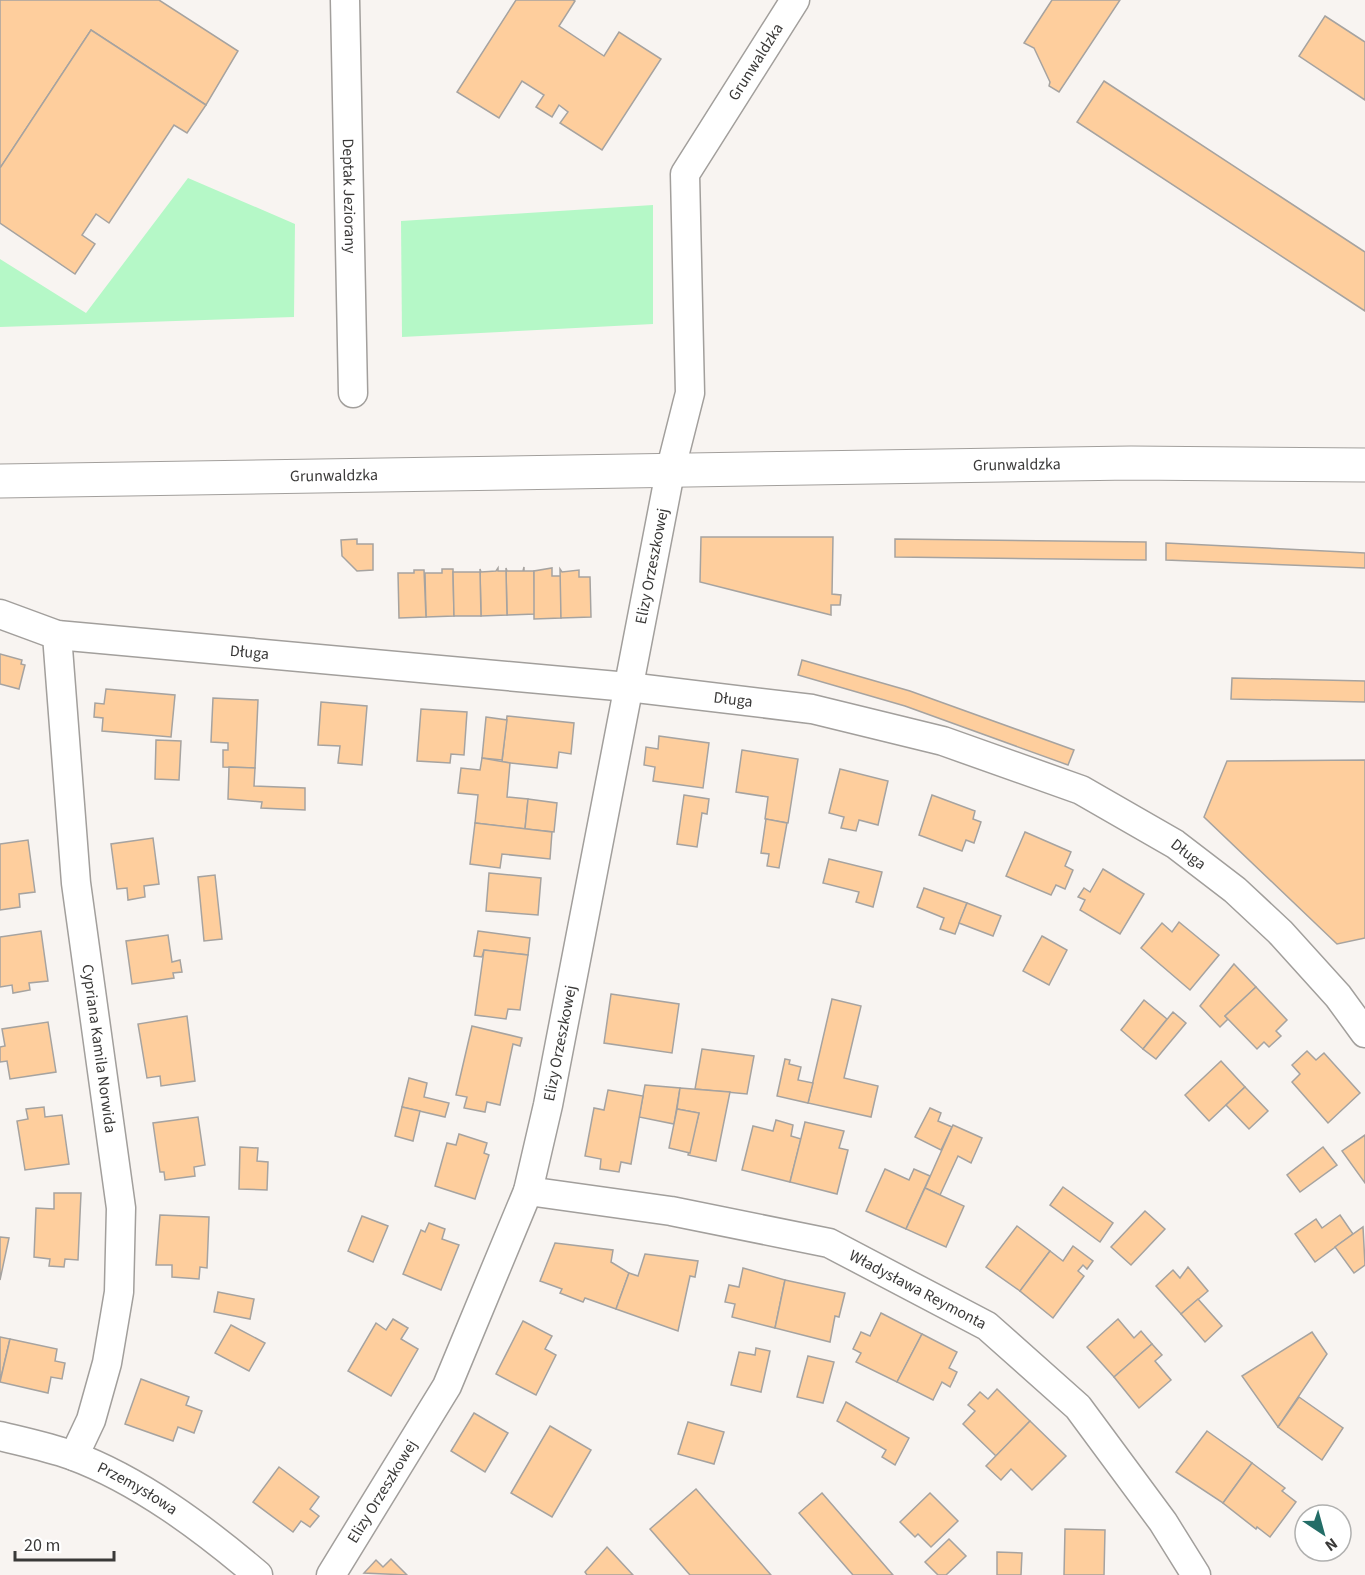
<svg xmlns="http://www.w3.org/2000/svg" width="1365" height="1575" viewBox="0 0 1365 1575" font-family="'Source Sans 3',sans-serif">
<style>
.green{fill:#b5f8c7}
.building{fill:#fece9d;stroke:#a6a3a0;stroke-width:1.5}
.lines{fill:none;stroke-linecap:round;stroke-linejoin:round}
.street-casing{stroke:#a29f9c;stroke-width:31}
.secondary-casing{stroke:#a29f9c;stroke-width:35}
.street{stroke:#fff;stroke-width:28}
.secondary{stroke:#fff;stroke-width:33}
.labels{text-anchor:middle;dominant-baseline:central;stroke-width:4.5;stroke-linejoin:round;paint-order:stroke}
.street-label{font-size:16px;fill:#3a3938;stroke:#fff}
</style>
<rect width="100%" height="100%" fill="#f8f4f1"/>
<g class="green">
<path d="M 188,178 L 295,224 L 294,317 L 0,327 L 0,259 L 86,313 Z"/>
<path d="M 653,205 L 653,324 L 402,337 L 401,221 Z"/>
</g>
<g class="building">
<path d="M 0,0 L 159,0 L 238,51 L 206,105 L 91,30 L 0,168 Z"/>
<path d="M 516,0 L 573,0 L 575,1 L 559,26 L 604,56 L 619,32 L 661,59 L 602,150 L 560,123 L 568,112 L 559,105 L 552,117 L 536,107 L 544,95 L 522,81 L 499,118 L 457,92 Z"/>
<path d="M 1052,0 L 1120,0 L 1059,92 L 1049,86 L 1050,82 L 1034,48 L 1024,43 Z"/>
<path d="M 1325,16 L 1365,42 L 1365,100 L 1299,56 Z"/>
<path d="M 91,30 L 206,105 L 187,133 L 174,125 L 109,223 L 96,214 L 82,235 L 95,244 L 75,274 L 0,223 L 0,168 Z"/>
<path d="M 1104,81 L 1365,252 L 1365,311 L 1077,122 Z"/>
<path d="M 701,537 L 833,537 L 832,594 L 841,595 L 840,605 L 831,605 L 831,615 L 700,582 Z"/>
<path d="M 357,539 L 357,544 L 373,544 L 373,570 L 357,571 L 342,556 L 341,540 Z"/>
<path d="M 895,539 L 1146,542 L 1146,560 L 895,557 Z"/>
<path d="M 1166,543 L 1365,553 L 1365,568 L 1166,560 Z"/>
<path d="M 524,567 L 524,571 L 534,571 L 535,614 L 507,615 L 506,568 L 507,571 L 523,571 Z"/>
<path d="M 498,568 L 498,571 L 506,571 L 507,615 L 481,616 L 480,569 L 481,572 L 496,571 Z"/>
<path d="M 552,568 L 552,576 L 561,576 L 561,618 L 534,619 L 534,571 Z"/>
<path d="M 442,569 L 453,569 L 454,616 L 426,617 L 425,573 L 442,573 Z"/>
<path d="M 560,569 L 562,572 L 579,570 L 579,577 L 590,577 L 591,617 L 561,618 Z"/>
<path d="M 414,570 L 424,570 L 426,617 L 399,618 L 398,573 L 414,573 Z"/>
<path d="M 453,572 L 480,572 L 481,616 L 454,616 Z"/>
<path d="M 0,654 L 22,660 L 21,664 L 25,665 L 19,689 L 0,684 Z"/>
<path d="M 802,660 L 910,691 L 1074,750 L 1068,765 L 905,706 L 798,675 Z"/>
<path d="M 1232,678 L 1365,681 L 1365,702 L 1231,699 Z"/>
<path d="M 106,689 L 175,695 L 171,737 L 102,731 L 103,718 L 94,717 L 95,703 L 104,704 Z"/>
<path d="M 213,698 L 258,700 L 255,768 L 223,767 L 223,750 L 228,750 L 228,743 L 211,742 Z"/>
<path d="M 321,702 L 367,706 L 362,765 L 338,763 L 340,746 L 318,745 Z"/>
<path d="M 421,709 L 467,712 L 464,755 L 451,754 L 450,763 L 417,761 Z"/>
<path d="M 507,716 L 574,723 L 571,754 L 559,752 L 557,768 L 502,762 Z"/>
<path d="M 486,717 L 507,720 L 502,760 L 482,758 Z"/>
<path d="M 659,736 L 709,743 L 703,788 L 653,781 L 655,767 L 644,765 L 646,747 L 658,749 Z"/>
<path d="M 156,740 L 181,741 L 179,780 L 155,779 Z"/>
<path d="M 742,750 L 798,759 L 788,823 L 765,819 L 768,797 L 736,792 Z"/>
<path d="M 482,758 L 510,763 L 507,797 L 528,799 L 525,829 L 475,823 L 478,795 L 458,793 L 461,768 L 480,770 Z"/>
<path d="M 1365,760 L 1365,938 L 1337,944 L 1204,817 L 1227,761 Z"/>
<path d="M 229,767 L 255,768 L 254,786 L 305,788 L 305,810 L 261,808 L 262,802 L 228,799 Z"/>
<path d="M 840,769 L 888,781 L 878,825 L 859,820 L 856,831 L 841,828 L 844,817 L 829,813 Z"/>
<path d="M 684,795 L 709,799 L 707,814 L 702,813 L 697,847 L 677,844 Z"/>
<path d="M 932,795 L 975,811 L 973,819 L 981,822 L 974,843 L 966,840 L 962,851 L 919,835 Z"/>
<path d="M 528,799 L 557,803 L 554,832 L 525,829 Z"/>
<path d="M 766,819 L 787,823 L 779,868 L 767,866 L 769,854 L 761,853 Z"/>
<path d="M 475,823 L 552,832 L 550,859 L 502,854 L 500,868 L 470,864 Z"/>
<path d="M 1025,832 L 1071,852 L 1065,866 L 1073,870 L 1065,889 L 1056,885 L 1051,895 L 1006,876 Z"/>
<path d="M 153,838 L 159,884 L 144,886 L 145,897 L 128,900 L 127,888 L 117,889 L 111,844 Z"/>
<path d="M 28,840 L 35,892 L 19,894 L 20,907 L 0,910 L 0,844 Z"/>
<path d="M 829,859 L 882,872 L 873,907 L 856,902 L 859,892 L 823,883 Z"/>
<path d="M 1103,869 L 1144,894 L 1120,934 L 1080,910 L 1085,900 L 1078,897 L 1084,888 L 1090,892 Z"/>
<path d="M 489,873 L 541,878 L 538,915 L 486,911 Z"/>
<path d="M 215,875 L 222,939 L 204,941 L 198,877 Z"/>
<path d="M 924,888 L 967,903 L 955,934 L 940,929 L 944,918 L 917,907 Z"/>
<path d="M 967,903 L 1001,916 L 993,936 L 959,923 Z"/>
<path d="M 1179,922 L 1219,955 L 1190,990 L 1141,948 L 1162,923 L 1172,932 Z"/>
<path d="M 41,931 L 48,981 L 29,983 L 30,990 L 13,993 L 12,985 L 0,987 L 0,937 Z"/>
<path d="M 478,931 L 530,938 L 528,955 L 484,950 L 482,957 L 474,956 Z"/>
<path d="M 168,935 L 172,962 L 180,960 L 182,972 L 173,973 L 174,978 L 132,984 L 126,941 Z"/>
<path d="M 1042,936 L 1067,950 L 1049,985 L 1023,971 Z"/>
<path d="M 484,950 L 528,955 L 520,1010 L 508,1009 L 506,1019 L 475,1015 Z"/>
<path d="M 1234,964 L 1256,987 L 1225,1016 L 1228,1019 L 1220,1027 L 1200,1006 Z"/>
<path d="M 1256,987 L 1287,1020 L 1276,1031 L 1281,1036 L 1269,1047 L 1264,1042 L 1257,1049 L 1225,1016 Z"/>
<path d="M 611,994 L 679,1004 L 672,1053 L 604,1043 Z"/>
<path d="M 832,999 L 861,1006 L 844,1078 L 878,1086 L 871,1117 L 808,1103 Z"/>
<path d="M 1144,1000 L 1167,1019 L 1143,1049 L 1121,1030 Z"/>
<path d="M 1173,1012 L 1186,1023 L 1156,1059 L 1143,1049 Z"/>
<path d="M 187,1016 L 195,1081 L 161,1086 L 160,1076 L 147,1078 L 138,1024 Z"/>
<path d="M 48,1022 L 56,1072 L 10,1079 L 7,1061 L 0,1062 L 0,1047 L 5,1046 L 2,1029 Z"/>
<path d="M 472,1026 L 522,1038 L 520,1046 L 513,1044 L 500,1105 L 487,1102 L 485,1112 L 464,1108 L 467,1097 L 456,1095 Z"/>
<path d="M 702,1049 L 754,1056 L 747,1094 L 695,1089 Z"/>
<path d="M 1307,1051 L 1316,1060 L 1324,1053 L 1360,1093 L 1328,1123 L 1292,1082 L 1300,1074 L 1292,1065 Z"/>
<path d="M 785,1059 L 790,1060 L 789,1064 L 801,1067 L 798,1080 L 813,1083 L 808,1103 L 777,1096 Z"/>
<path d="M 1221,1061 L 1245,1087 L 1209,1121 L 1185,1095 Z"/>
<path d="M 409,1078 L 427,1083 L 424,1097 L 449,1103 L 445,1117 L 402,1107 Z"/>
<path d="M 645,1085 L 680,1088 L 674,1124 L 639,1117 Z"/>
<path d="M 1245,1087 L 1268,1111 L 1249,1129 L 1226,1105 Z"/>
<path d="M 680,1088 L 730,1092 L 716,1161 L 688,1155 L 699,1113 L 677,1109 Z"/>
<path d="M 608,1090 L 643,1096 L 631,1164 L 621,1162 L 619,1172 L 600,1169 L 601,1159 L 585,1156 L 594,1108 L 604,1110 Z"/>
<path d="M 44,1107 L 45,1117 L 62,1115 L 69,1164 L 25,1170 L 17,1121 L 28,1119 L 26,1109 Z"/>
<path d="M 402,1107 L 420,1111 L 413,1141 L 395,1136 Z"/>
<path d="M 930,1108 L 941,1113 L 938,1121 L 952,1127 L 941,1150 L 915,1137 Z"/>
<path d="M 677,1109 L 699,1113 L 690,1153 L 669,1148 Z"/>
<path d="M 198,1117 L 205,1165 L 194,1167 L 195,1176 L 165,1180 L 164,1172 L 160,1172 L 153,1123 Z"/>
<path d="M 776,1120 L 793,1125 L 791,1136 L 801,1139 L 790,1182 L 742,1170 L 753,1126 L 773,1131 Z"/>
<path d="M 805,1122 L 844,1131 L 839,1148 L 848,1150 L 837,1194 L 790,1182 Z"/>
<path d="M 953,1125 L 982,1138 L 971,1163 L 958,1156 L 940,1195 L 925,1188 Z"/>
<path d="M 459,1134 L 487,1143 L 484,1153 L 489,1155 L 475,1199 L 435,1186 L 447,1143 L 456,1145 Z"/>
<path d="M 1365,1135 L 1365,1183 L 1342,1151 Z"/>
<path d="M 240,1147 L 258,1148 L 257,1161 L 268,1162 L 267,1190 L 239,1189 Z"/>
<path d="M 1323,1147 L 1337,1165 L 1300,1192 L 1287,1175 Z"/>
<path d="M 885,1169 L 909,1180 L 914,1169 L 930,1176 L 906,1229 L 866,1211 Z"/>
<path d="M 1063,1187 L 1113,1223 L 1100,1242 L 1050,1205 Z"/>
<path d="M 925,1188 L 964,1206 L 946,1247 L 906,1229 Z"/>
<path d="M 54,1193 L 81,1193 L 78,1260 L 65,1259 L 64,1267 L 49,1266 L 50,1259 L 34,1257 L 36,1208 L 54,1209 Z"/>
<path d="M 1145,1211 L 1165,1229 L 1131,1265 L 1111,1247 Z"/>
<path d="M 160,1215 L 209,1217 L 207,1268 L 200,1267 L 199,1279 L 172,1277 L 172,1265 L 156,1265 Z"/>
<path d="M 1340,1215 L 1353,1234 L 1315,1262 L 1295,1234 L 1316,1219 L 1322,1228 Z"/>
<path d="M 362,1216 L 388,1226 L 373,1262 L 348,1251 Z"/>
<path d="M 429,1223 L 445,1229 L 442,1239 L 459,1245 L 441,1290 L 403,1274 L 421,1230 L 425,1232 Z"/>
<path d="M 1017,1226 L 1050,1251 L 1020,1291 L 986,1267 Z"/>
<path d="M 1363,1227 L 1365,1265 L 1354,1273 L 1335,1247 Z"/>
<path d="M 0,1237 L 9,1238 L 0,1280 Z"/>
<path d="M 555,1243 L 613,1250 L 611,1262 L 629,1273 L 616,1309 L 585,1298 L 583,1302 L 560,1293 L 562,1289 L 540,1281 Z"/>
<path d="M 1073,1246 L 1093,1261 L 1087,1269 L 1083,1265 L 1078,1271 L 1084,1276 L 1053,1318 L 1020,1291 L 1050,1251 L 1063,1261 Z"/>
<path d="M 645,1254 L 698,1261 L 695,1277 L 690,1276 L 678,1331 L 616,1309 L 629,1273 L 638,1276 Z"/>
<path d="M 1188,1267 L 1208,1291 L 1181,1314 L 1156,1286 L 1173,1270 L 1180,1278 Z"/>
<path d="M 743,1268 L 785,1280 L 775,1328 L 732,1317 L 735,1304 L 725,1302 L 729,1285 L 739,1287 Z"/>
<path d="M 785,1280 L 845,1293 L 839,1317 L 835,1316 L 830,1342 L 775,1328 Z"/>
<path d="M 218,1292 L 254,1299 L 250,1319 L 214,1312 Z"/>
<path d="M 1198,1299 L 1222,1326 L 1205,1342 L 1181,1314 Z"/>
<path d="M 881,1313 L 922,1334 L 897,1382 L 856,1362 L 861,1353 L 853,1349 L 861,1332 L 870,1336 Z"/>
<path d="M 393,1319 L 408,1328 L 401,1339 L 418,1349 L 391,1396 L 348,1371 L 376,1323 L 386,1330 Z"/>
<path d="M 1118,1319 L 1134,1338 L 1141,1331 L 1152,1344 L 1114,1377 L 1087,1347 Z"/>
<path d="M 523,1321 L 552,1336 L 545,1349 L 556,1355 L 536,1395 L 496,1374 Z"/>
<path d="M 231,1325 L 265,1343 L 249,1371 L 215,1353 Z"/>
<path d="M 1312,1332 L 1327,1354 L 1278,1427 L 1242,1376 Z"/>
<path d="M 922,1334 L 957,1352 L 949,1368 L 957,1372 L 950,1387 L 942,1382 L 933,1400 L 897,1382 Z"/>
<path d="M 0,1337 L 10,1339 L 0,1381 Z"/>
<path d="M 10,1339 L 57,1349 L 55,1361 L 65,1363 L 62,1379 L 51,1377 L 48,1393 L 0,1382 Z"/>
<path d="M 1152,1344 L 1162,1355 L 1155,1361 L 1171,1380 L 1139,1408 L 1114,1377 Z"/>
<path d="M 756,1348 L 770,1351 L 761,1392 L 731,1385 L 739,1352 L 755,1355 Z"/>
<path d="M 808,1356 L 834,1362 L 823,1403 L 797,1397 Z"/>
<path d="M 141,1379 L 189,1397 L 186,1405 L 202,1411 L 194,1433 L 178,1427 L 173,1441 L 125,1424 Z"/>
<path d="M 997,1389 L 1030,1421 L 996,1456 L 963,1424 L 975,1411 L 968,1405 L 980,1392 L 988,1399 Z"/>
<path d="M 1299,1397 L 1343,1428 L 1322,1460 L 1278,1427 Z"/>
<path d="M 846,1402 L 909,1438 L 895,1465 L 882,1457 L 886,1450 L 837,1421 Z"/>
<path d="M 474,1413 L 508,1433 L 485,1472 L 451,1451 Z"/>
<path d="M 1030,1421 L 1066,1456 L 1032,1490 L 1011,1469 L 1001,1480 L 986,1466 Z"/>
<path d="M 688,1422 L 724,1432 L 714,1464 L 678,1454 Z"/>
<path d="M 550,1426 L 591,1450 L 552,1517 L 511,1493 Z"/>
<path d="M 1207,1431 L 1252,1463 L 1223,1503 L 1176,1472 Z"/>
<path d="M 1252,1463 L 1285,1488 L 1282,1491 L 1296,1502 L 1270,1537 L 1257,1527 L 1256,1529 L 1223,1503 Z"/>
<path d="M 279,1467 L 319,1497 L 310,1509 L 319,1516 L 310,1527 L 301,1521 L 293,1532 L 253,1502 Z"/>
<path d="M 696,1489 L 771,1575 L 690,1575 L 650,1529 Z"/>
<path d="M 822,1493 L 893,1575 L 853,1575 L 799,1513 Z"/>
<path d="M 930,1493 L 958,1521 L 931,1547 L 918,1534 L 915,1537 L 900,1522 Z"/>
<path d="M 1065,1529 L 1105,1530 L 1104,1575 L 1064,1575 Z"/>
<path d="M 949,1539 L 966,1556 L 946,1575 L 938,1575 L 925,1562 Z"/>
<path d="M 607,1547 L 633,1575 L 587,1575 L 585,1572 Z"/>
<path d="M 997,1552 L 1022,1553 L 1021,1575 L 997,1575 Z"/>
<path d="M 391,1559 L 407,1575 L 364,1573 L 376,1560 L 383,1567 Z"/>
</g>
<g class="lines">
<defs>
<g id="street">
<path id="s1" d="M 345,0 L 353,393"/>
<path id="s2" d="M 0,614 L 57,635 L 628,687 L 812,709 L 943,741 L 1081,790 L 1175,844 L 1235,890 L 1280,932 L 1338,996 L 1365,1033"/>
<path id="s3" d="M 57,635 L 76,883 L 121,1208 L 119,1292 L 107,1363 L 91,1420 L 74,1456"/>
<path id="s4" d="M 528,1191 L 671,1211 L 829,1243 L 987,1326 L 1078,1407 L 1163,1522 L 1196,1575"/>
<path id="s5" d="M 0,1436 C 24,1442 48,1447 71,1455 C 139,1480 204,1529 258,1575"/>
<path id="s6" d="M 331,1575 L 447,1386 L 528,1191 L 548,1105 L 670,472 L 690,393 L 685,174 L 795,0"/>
</g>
<g id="secondary">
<path id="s7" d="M 0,481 L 1131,463 L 1365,465"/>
</g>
</defs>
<use href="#street" class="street-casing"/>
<use href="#secondary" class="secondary-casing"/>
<use href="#street" class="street"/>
<use href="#secondary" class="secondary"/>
</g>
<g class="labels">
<g class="street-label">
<text stroke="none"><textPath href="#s6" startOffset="1599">Grunwaldzka</textPath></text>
<text stroke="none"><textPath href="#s1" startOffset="196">Deptak Jeziorany</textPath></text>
<text stroke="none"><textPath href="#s7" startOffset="1017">Grunwaldzka</textPath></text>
<text stroke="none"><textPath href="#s7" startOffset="334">Grunwaldzka</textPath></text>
<text stroke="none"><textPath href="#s6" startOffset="1070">Elizy Orzeszkowej</textPath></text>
<text stroke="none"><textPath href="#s2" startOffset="254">Długa</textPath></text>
<text stroke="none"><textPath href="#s2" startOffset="740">Długa</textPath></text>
<text stroke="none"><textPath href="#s2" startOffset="1226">Długa</textPath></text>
<text stroke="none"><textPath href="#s6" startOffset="584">Elizy Orzeszkowej</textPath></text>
<text stroke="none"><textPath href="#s3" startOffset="416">Cypriana Kamila Norwida</textPath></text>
<text stroke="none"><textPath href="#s4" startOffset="406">Władysława Reymonta</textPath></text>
<text stroke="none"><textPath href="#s5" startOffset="148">Przemysłowa</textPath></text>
<text stroke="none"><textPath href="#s6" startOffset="98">Elizy Orzeszkowej</textPath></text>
</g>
</g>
<g transform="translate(1323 1533) rotate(144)"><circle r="28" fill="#ffffff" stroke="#b0b0af" stroke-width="1.5"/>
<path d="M0-4.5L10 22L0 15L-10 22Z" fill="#236d67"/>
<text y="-9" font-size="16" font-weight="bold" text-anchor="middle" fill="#3a3938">N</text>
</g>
<path d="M15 1551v9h99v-9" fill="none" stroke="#3a3938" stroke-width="3"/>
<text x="24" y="1551" font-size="18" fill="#3a3938" stroke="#ffffff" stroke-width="4.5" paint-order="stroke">20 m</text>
</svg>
